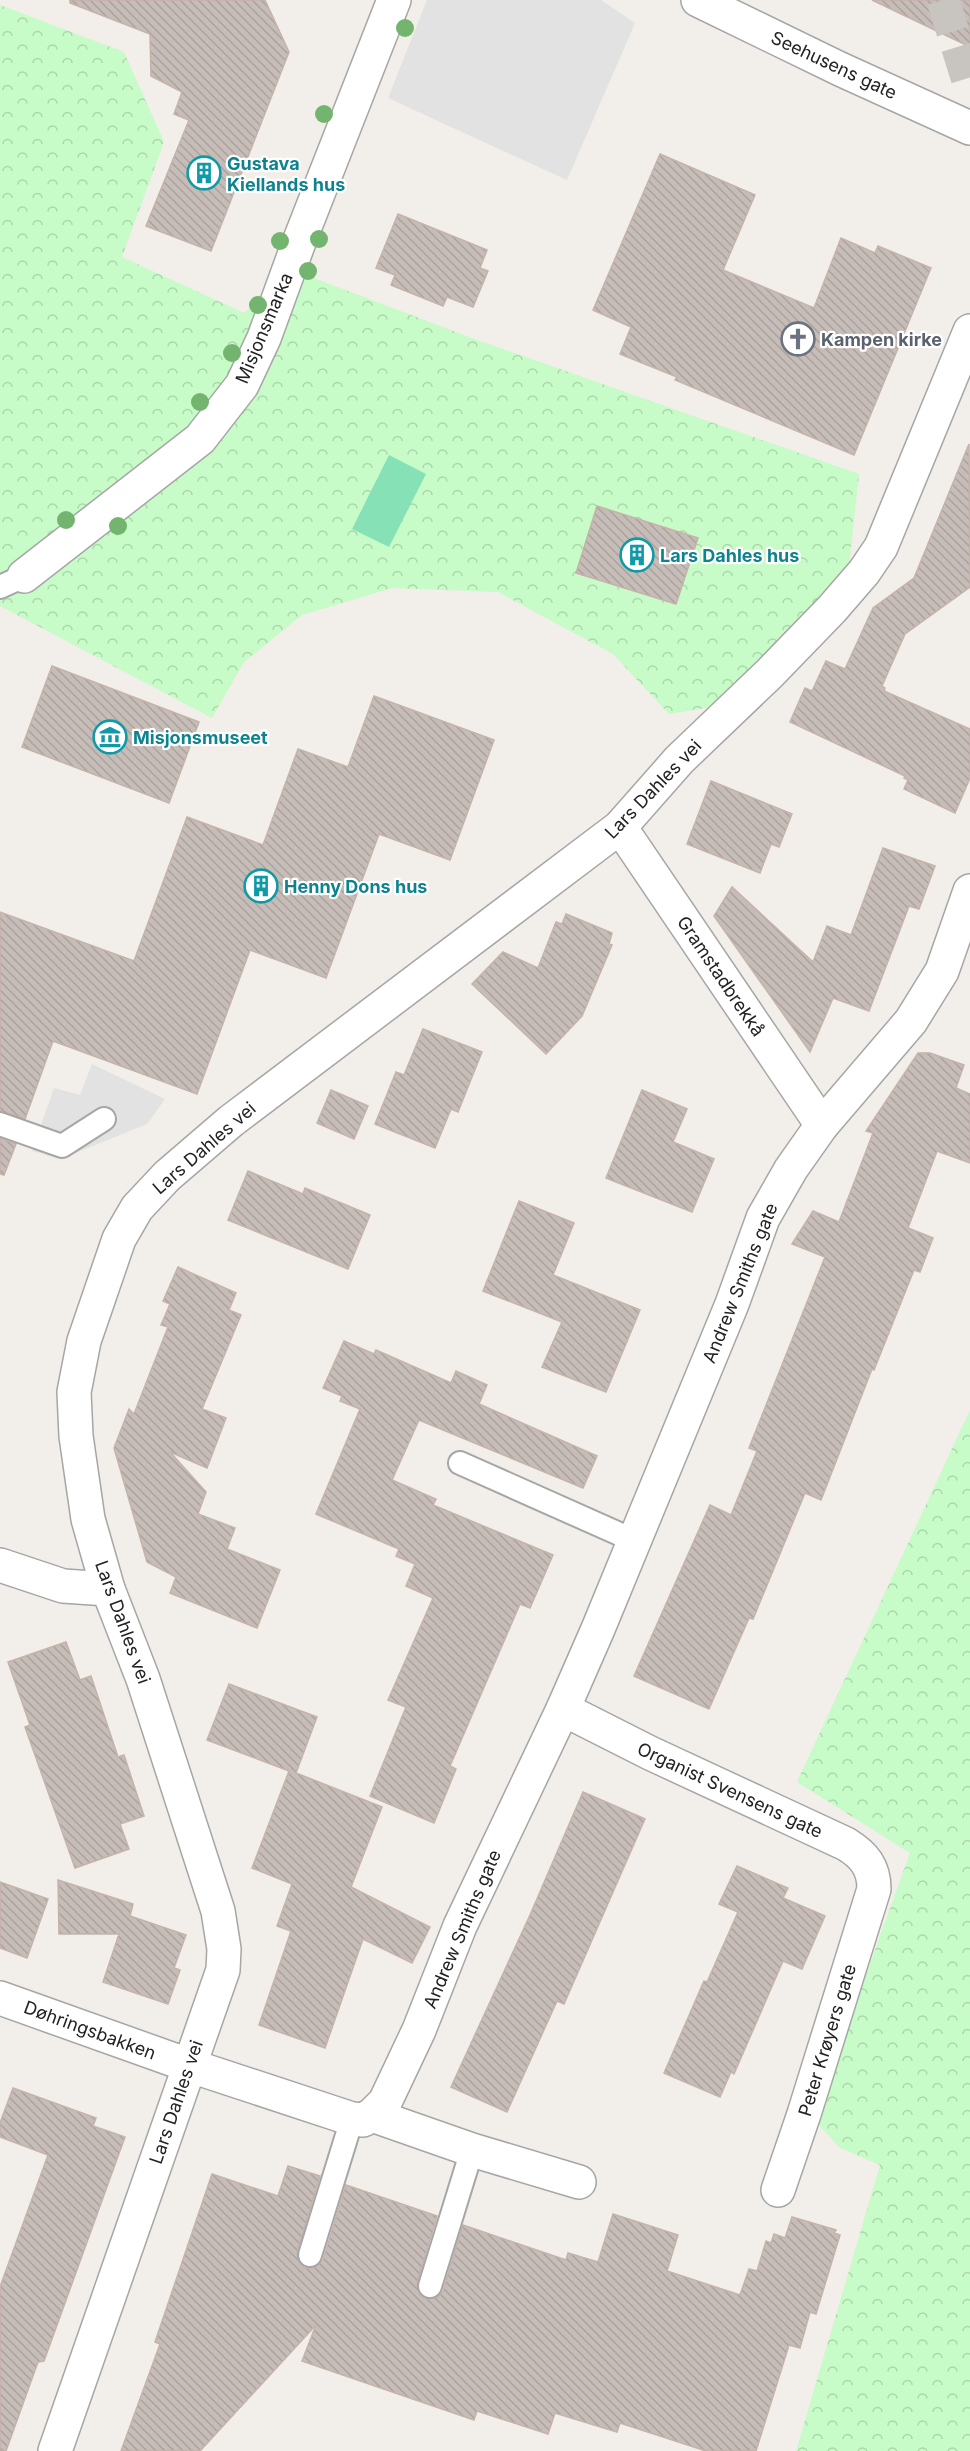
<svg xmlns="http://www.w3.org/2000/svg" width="970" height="2451" viewBox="0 0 970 2451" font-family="Inter,sans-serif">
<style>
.park{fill:url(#park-crowns)}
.pitch{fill:#86e2b6}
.parking{fill:#e2e2e2}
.building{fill:url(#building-back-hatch);stroke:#c5b3aa;stroke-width:1.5}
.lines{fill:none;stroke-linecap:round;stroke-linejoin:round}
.highway-tunnel{stroke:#c8c5c1;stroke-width:33;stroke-dasharray:33 16;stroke-linecap:butt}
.lane-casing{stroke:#a6a6a6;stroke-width:26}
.street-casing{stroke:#a6a6a6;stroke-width:36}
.lane{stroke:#fff;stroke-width:22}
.street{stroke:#fff;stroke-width:33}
.tree{fill:#73b56e}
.labels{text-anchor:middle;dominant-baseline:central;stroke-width:4.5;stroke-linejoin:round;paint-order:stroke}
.street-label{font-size:18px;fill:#222;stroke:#fff}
.culture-label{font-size:18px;font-weight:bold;fill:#0d838f;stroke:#fff;text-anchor:start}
.worship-label{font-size:18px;font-weight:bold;fill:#5b616d;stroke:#fff;text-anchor:start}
</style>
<defs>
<pattern id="park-crowns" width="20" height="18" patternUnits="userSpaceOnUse" patternTransform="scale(1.5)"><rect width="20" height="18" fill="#c7fbc7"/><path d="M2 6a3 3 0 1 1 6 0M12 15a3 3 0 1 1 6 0" fill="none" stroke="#abd7ab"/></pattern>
<pattern id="building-back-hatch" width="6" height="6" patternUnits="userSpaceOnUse" patternTransform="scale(1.5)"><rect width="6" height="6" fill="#c7bdb8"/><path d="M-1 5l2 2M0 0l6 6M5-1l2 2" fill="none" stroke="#aba29e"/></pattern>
</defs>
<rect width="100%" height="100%" fill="#f2eee9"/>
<g class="park">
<path d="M 0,5 L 124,52 L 164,142 L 122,257 L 244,313 L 298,272 L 477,340 L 859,474 L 849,567 L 712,707 L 669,714 L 613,654 L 498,592 L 392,588 L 302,615 L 244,662 L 212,718 L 0,606 Z"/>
<path d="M 970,1410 L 970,2451 L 796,2451 L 880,2165 L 840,2148 L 819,2125 L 822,2097 L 910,1853 L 797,1782 Z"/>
</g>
<path class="pitch" d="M 389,455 L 426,474 L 389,547 L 352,529 Z"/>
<g class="parking">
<path d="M 427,0 L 601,0 L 635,23 L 567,180 L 388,98 Z"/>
<path d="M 92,1064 L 165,1099 L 147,1124 L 61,1159 L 32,1151 L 54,1088 L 80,1095 Z"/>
</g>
<g class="building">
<path d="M 70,0 L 265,0 L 289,52 L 211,251 L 146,226 L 189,120 L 174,114 L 182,92 L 151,76 L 150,34 L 70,3 Z"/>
<path d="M 872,0 L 970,0 L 970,47 Z"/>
<path d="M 660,154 L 755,195 L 723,270 L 814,308 L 841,238 L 875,253 L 878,246 L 931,268 L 854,455 L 675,380 L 677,377 L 620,354 L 631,327 L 593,310 Z"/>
<path d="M 398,214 L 487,250 L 480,268 L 488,271 L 473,307 L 447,297 L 443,306 L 391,285 L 395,275 L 376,268 Z"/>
<path d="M 969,444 L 970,587 L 905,634 L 882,686 L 885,688 L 884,691 L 970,729 L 970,778 L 955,813 L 904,789 L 908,780 L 904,778 L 905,776 L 790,722 L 805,688 L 812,691 L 826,661 L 845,669 L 873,608 L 914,578 Z"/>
<path d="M 597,506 L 698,538 L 676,604 L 576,573 Z"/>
<path d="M 52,666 L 199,722 L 169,803 L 22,747 Z"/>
<path d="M 374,696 L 494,740 L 450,860 L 379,834 L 326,978 L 250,950 L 197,1094 L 53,1041 L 25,1119 L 0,1111 L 0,912 L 134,961 L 187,817 L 263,845 L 298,749 L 348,767 Z"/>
<path d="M 711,781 L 792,814 L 779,847 L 771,844 L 760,873 L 687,844 Z"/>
<path d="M 883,848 L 935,866 L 919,909 L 909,906 L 869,1011 L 833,998 L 810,1052 L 714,916 L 732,887 L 813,962 L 827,926 L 851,935 Z"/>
<path d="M 566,914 L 612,933 L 609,944 L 612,945 L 582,1016 L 546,1054 L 472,984 L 503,952 L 538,968 L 556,922 L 562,924 Z"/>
<path d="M 423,1029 L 482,1052 L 458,1112 L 451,1109 L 435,1148 L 375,1124 L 396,1072 L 404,1075 Z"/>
<path d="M 918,1053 L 930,1053 L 964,1065 L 956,1088 L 970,1094 L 970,1163 L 937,1151 L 908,1228 L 933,1238 L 920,1272 L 914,1270 L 874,1370 L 872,1369 L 821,1500 L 805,1493 L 753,1619 L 749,1618 L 709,1709 L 634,1676 L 710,1505 L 731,1515 L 757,1451 L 749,1448 L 825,1257 L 792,1244 L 813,1211 L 839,1222 L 873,1133 L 866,1131 Z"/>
<path d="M 331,1090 L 368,1106 L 354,1139 L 317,1123 Z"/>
<path d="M 642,1090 L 687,1109 L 673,1142 L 714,1159 L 692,1212 L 606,1178 Z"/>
<path d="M 0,1138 L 16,1144 L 4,1175 L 0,1174 Z"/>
<path d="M 248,1171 L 303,1194 L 305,1188 L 370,1215 L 348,1269 L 228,1220 Z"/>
<path d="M 519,1201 L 574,1223 L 553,1275 L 640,1310 L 606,1392 L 542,1367 L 562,1322 L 483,1291 Z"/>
<path d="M 178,1267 L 236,1293 L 229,1310 L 241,1315 L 202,1409 L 226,1418 L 207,1468 L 170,1452 L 206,1492 L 198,1514 L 235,1528 L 227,1549 L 280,1570 L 257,1628 L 170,1593 L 176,1577 L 147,1562 L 114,1448 L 129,1409 L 134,1414 L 168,1327 L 161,1325 L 170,1304 L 163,1301 Z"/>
<path d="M 344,1341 L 374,1354 L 376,1350 L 451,1383 L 456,1371 L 487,1385 L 479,1404 L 597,1456 L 583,1488 L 419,1420 L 392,1480 L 436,1499 L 433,1505 L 553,1555 L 530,1608 L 520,1604 L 450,1766 L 456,1769 L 434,1823 L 370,1796 L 406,1707 L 388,1700 L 433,1598 L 406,1586 L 415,1564 L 396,1556 L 399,1549 L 316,1514 L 360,1409 L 340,1401 L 342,1396 L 323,1388 Z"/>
<path d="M 66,1642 L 80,1680 L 91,1676 L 118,1757 L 124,1755 L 144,1816 L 120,1824 L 129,1849 L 75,1868 L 25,1727 L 30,1725 L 8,1662 Z"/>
<path d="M 229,1684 L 317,1717 L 296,1773 L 382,1807 L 351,1887 L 430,1927 L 412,1963 L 363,1939 L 325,2048 L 259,2025 L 291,1931 L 277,1926 L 292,1884 L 252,1868 L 289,1771 L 207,1740 Z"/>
<path d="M 583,1792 L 645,1819 L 564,2004 L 557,2001 L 507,2112 L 451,2087 L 530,1915 Z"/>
<path d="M 737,1866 L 788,1888 L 783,1898 L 825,1916 L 802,1969 L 783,1961 L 734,2074 L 731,2072 L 720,2097 L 664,2073 L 704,1981 L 707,1982 L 738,1912 L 719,1904 Z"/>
<path d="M 58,1880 L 133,1904 L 130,1916 L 186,1935 L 174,1968 L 180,1970 L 168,2004 L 103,1982 L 119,1934 L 59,1934 Z"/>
<path d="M 0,1882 L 48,1899 L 27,1958 L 0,1948 Z"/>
<path d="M 13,2088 L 96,2118 L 93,2126 L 125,2137 L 44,2361 L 38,2362 L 6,2451 L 0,2451 L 0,2287 L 48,2155 L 0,2137 L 0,2123 Z"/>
<path d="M 288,2166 L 320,2176 L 297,2252 L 300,2264 L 305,2268 L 314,2268 L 323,2260 L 346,2185 L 437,2216 L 417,2283 L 420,2295 L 427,2299 L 439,2296 L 443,2291 L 463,2225 L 566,2260 L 568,2253 L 598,2262 L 613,2214 L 678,2235 L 667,2271 L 740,2295 L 749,2269 L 757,2271 L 766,2241 L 771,2243 L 774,2234 L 785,2238 L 792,2217 L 836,2230 L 834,2233 L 840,2235 L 816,2314 L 810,2312 L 800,2348 L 789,2345 L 756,2451 L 706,2451 L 620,2423 L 617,2432 L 555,2413 L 548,2434 L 477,2411 L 474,2420 L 302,2361 L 316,2325 L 200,2451 L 121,2451 L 160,2344 L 155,2342 L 212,2174 L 278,2196 Z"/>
</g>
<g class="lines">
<path class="highway-tunnel" d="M 943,0 L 970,87"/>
<defs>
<g id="lane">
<path d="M 0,587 L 24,576"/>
<path d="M 0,1124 L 62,1146 L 104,1119"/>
<path d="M 460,1463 L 635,1541"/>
<path d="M 310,2255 L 352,2119"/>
<path d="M 430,2286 L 472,2150"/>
</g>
<g id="street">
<path d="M 698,0 L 840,69 L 970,128"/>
<path d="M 24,576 L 200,439 L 242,385 L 264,338 L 299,242 L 394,0"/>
<path d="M 620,827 L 822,1125"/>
<path d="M 0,1565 L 63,1586 L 108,1589"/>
<path d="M 563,1709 L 650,1753 L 846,1844 C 864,1855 874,1867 874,1889 L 804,2114 L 778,2190"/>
<path d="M 0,1998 L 188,2065 L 352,2119 L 363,2120 L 372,2115 L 385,2102 L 419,2030 L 460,1926 L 563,1709 L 598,1629 L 732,1304 L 763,1218 L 791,1169 L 822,1125 L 911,1021 L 942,971 L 970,891"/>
<path d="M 372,2115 L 472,2150 L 579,2182"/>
<path d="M 55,2451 L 223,1970 L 224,1949 L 218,1911 L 143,1679 L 108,1589 L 88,1519 L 76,1436 L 74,1392 L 84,1341 L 119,1239 L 137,1208 L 167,1176 L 231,1121 L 620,827 L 679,760 L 769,674 L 832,609 L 864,572 L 881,547 L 970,331"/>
</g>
</defs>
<use href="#lane" class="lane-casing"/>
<use href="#street" class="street-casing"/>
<use href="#lane" class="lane"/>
<use href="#street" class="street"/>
</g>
<g class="tree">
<circle cx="405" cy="28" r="9"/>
<circle cx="324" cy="114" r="9"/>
<circle cx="319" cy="239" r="9"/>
<circle cx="280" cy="241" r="9"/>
<circle cx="308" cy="271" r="9"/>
<circle cx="258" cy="305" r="9"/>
<circle cx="232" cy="353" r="9"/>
<circle cx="200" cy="402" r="9"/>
<circle cx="66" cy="520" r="9"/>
<circle cx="118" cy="526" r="9"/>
</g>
<defs>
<symbol id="building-ring" viewBox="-11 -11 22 22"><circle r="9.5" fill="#fff" stroke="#0f9aa8" stroke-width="1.5"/><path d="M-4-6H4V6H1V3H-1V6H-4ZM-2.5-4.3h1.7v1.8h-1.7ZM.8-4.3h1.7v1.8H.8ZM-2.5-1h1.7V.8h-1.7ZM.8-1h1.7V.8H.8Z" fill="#0f9aa8"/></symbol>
<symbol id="church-ring" viewBox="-11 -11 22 22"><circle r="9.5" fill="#fff" stroke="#6b7280" stroke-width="1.5"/><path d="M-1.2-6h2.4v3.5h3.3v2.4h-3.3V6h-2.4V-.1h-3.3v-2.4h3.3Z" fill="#6b7280"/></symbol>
<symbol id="museum-ring" viewBox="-11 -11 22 22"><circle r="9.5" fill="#fff" stroke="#0f9aa8" stroke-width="1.5"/><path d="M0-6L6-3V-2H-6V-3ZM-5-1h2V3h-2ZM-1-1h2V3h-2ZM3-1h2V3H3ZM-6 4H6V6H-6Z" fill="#0f9aa8"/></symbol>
</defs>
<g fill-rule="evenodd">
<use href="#building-ring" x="185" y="154" width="38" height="38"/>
<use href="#church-ring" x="779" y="320" width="38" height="38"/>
<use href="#building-ring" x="618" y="536" width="38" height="38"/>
<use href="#museum-ring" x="91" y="718" width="38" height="38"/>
<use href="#building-ring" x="242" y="867" width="38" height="38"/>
</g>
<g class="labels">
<g class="street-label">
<text transform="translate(834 65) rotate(25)">Seehusens gate</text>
<text transform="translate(264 328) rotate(-67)">Misjonsmarka</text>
<text transform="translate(653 789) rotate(-46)">Lars Dahles vei</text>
<text transform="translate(721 976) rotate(56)">Gramstadbrekkå</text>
<text transform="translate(204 1148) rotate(-41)">Lars Dahles vei</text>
<text transform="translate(740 1283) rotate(-68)">Andrew Smiths gate</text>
<text transform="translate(123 1622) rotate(70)">Lars Dahles vei</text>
<text transform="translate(730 1790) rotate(25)">Organist Svensens gate</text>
<text transform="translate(462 1929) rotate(-67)">Andrew Smiths gate</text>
<text transform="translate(90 2030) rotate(20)">Døhringsbakken</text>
<text transform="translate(827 2040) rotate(-73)">Peter Krøyers gate</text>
<text transform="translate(176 2102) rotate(-71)">Lars Dahles vei</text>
</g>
<g class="culture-label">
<text x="227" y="163">Gustava<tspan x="227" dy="21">Kiellands hus</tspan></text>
<text x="660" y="555">Lars Dahles hus</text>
<text x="133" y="737">Misjonsmuseet</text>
<text x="284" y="886">Henny Dons hus</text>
</g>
<g class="worship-label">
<text x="821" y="339">Kampen kirke</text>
</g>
</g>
</svg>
